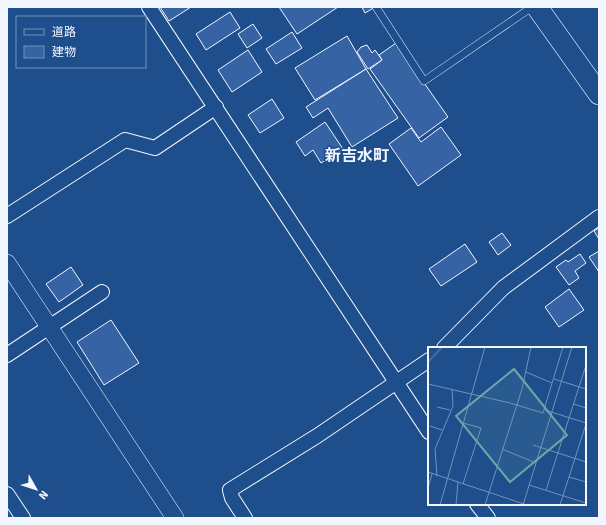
<svg xmlns="http://www.w3.org/2000/svg" width="606" height="525" viewBox="0 0 606 525" font-family="Signika,'Noto Sans JP',sans-serif">
<style>
.building{fill:#3563a3;stroke:#f2f6ff}
.lines{fill:none;stroke-linecap:round;stroke-linejoin:round}
.service-casing{stroke:#f2f6ff;stroke-width:8}
.minor-casing{stroke:#f2f6ff;stroke-width:16}
.tertiary-casing{stroke:#f2f6ff;stroke-width:18}
.primary-casing{stroke:#f2f6ff;stroke-width:22}
.service{stroke:#1f4e8c;stroke-width:7}
.minor{stroke:#1f4e8c;stroke-width:14}
.tertiary{stroke:#1f4e8c;stroke-width:17}
.primary{stroke:#1f4e8c;stroke-width:21}
.labels{text-anchor:middle;dominant-baseline:central;stroke-width:3;stroke-linejoin:round;paint-order:stroke}
.quarter-label{font-size:16px;font-weight:bold;fill:#f2f6ff;stroke:#1f4e8c}
.inset-river{fill:none;stroke:#446ba0;stroke-width:2}
.inset-road{fill:none;stroke:#7391ba;stroke-width:1}
.view{fill:#6aa9a8;fill-opacity:0.15;stroke:#6aa9a8;stroke-width:2}
.inset-edge{fill:none;stroke:#f2f6ff;stroke-width:2}
</style>
<rect width="100%" height="100%" fill="#1f4e8c"/>
<g class="building">
<path d="M 160,7 L 191,7 L 169,21 Z"/>
<path d="M 279,7 L 338,7 L 297,34 Z"/>
<path d="M 362,7 L 375,7 L 365,13 Z"/>
<path d="M 230,12 L 240,28 L 206,50 L 196,34 Z"/>
<path d="M 253,24 L 262,38 L 247,48 L 238,34 Z"/>
<path d="M 292,32 L 302,48 L 276,64 L 266,49 Z"/>
<path d="M 347,36 L 366,69 L 315,100 L 295,68 Z"/>
<path d="M 396,43 L 448,117 L 419,138 L 370,69 L 382,60 L 379,55 Z"/>
<path d="M 367,45 L 372,53 L 375,50 L 382,60 L 368,69 L 357,52 L 361,47 Z"/>
<path d="M 248,50 L 262,72 L 232,92 L 218,70 Z"/>
<path d="M 366,69 L 398,118 L 352,147 L 328,108 L 313,118 L 306,107 Z"/>
<path d="M 272,99 L 284,118 L 260,133 L 248,115 Z"/>
<path d="M 325,122 L 343,149 L 321,163 L 313,150 L 305,156 L 296,142 Z"/>
<path d="M 441,127 L 461,155 L 418,186 L 389,144 L 411,128 L 421,142 Z"/>
<path d="M 599,228 L 599,239 L 594,231 Z"/>
<path d="M 502,233 L 511,245 L 498,255 L 489,242 Z"/>
<path d="M 465,244 L 477,262 L 441,286 L 429,269 Z"/>
<path d="M 599,251 L 599,272 L 589,257 Z"/>
<path d="M 580,254 L 586,263 L 575,271 L 579,278 L 569,285 L 556,267 L 566,260 L 568,262 Z"/>
<path d="M 71,267 L 83,285 L 59,302 L 46,284 Z"/>
<path d="M 569,289 L 584,310 L 559,327 L 545,307 Z"/>
<path d="M 111,320 L 139,363 L 104,385 L 77,342 Z"/>
</g>
<g class="lines">
<defs>
<path id="service" d="M 376,7 L 424,81 L 532,7"/>
<g id="minor">
<path d="M 149,7 L 429,432"/>
<path d="M 7,216 L 125,140 L 155,148 L 216,107"/>
<path d="M 444,348 L 503,288 L 599,217"/>
<path d="M 7,355 L 102,292"/>
<path d="M 7,494 L 23,518"/>
<path d="M 477,504 L 488,518"/>
<path d="M 245,518 L 232,498 L 230,490 L 317,436 L 429,360"/>
</g>
<path id="tertiary" d="M 7,263 L 175,518"/>
<path id="primary" d="M 537,7 L 599,94"/>
</defs>
<use href="#service" class="service-casing"/>
<use href="#minor" class="minor-casing"/>
<use href="#tertiary" class="tertiary-casing"/>
<use href="#primary" class="primary-casing"/>
<use href="#service" class="service"/>
<use href="#minor" class="minor"/>
<use href="#tertiary" class="tertiary"/>
<use href="#primary" class="primary"/>
</g>
<g class="labels">
<g class="quarter-label">
<text x="357" y="156">新吉水町</text>
</g>
</g>
<g transform="translate(428 347)">
<rect width="158" height="158" fill="#1f4e8c"/>
<path class="inset-river" d="M 0,15 L 14,0"/>
<path class="inset-road" d="M 98,25 L 124,36M 126,32 L 158,42M 0,37 L 82,56 L 115,66 L 135,0M 146,57 L 158,61M 9,60 L 22,63M 117,63 L 158,76M 35,76 L 53,81 L 35,137M 2,79 L 14,83M 105,98 L 158,115M 74,102 L 108,116M 0,125 L 99,158M 9,129 L 7,102 L 25,59 L 24,42M 141,130 L 158,135M 101,138 L 158,156M 0,141 L 4,127M 118,143 L 158,18M 12,158 L 57,0M 28,158 L 30,135M 57,158 L 94,42 L 103,0M 95,158 L 144,0M 132,158 L 158,77"/>
<path class="view" d="M 86,22 L 139,88 L 82,135 L 28,69 Z"/>
<rect width="158" height="158" class="inset-edge"/>
</g>
<rect width="606" height="525" fill="none" stroke="#f2f6ff" stroke-width="16"/>
<rect x="16" y="16" width="130" height="52" fill="#1f4e8c" stroke="#7391ba"/>
<rect x="24" y="29" width="20" height="6" fill="#1f4e8c" stroke="#7391ba"/>
<text x="52" y="36" font-size="12" fill="#f2f6ff">道路</text>
<rect x="24" y="46" width="20" height="12" fill="#3563a3" stroke="#7391ba"/>
<text x="52" y="56" font-size="12" fill="#f2f6ff">建物</text>
<g transform="translate(36 489) rotate(129)" stroke="#1f4e8c" stroke-width="3" paint-order="stroke">
<path d="M0-3L7 15L0 10L-7 15Z" fill="#f2f6ff"/>
<text y="-6" font-size="11" font-weight="bold" text-anchor="middle" fill="#f2f6ff">N</text>
</g>
</svg>
